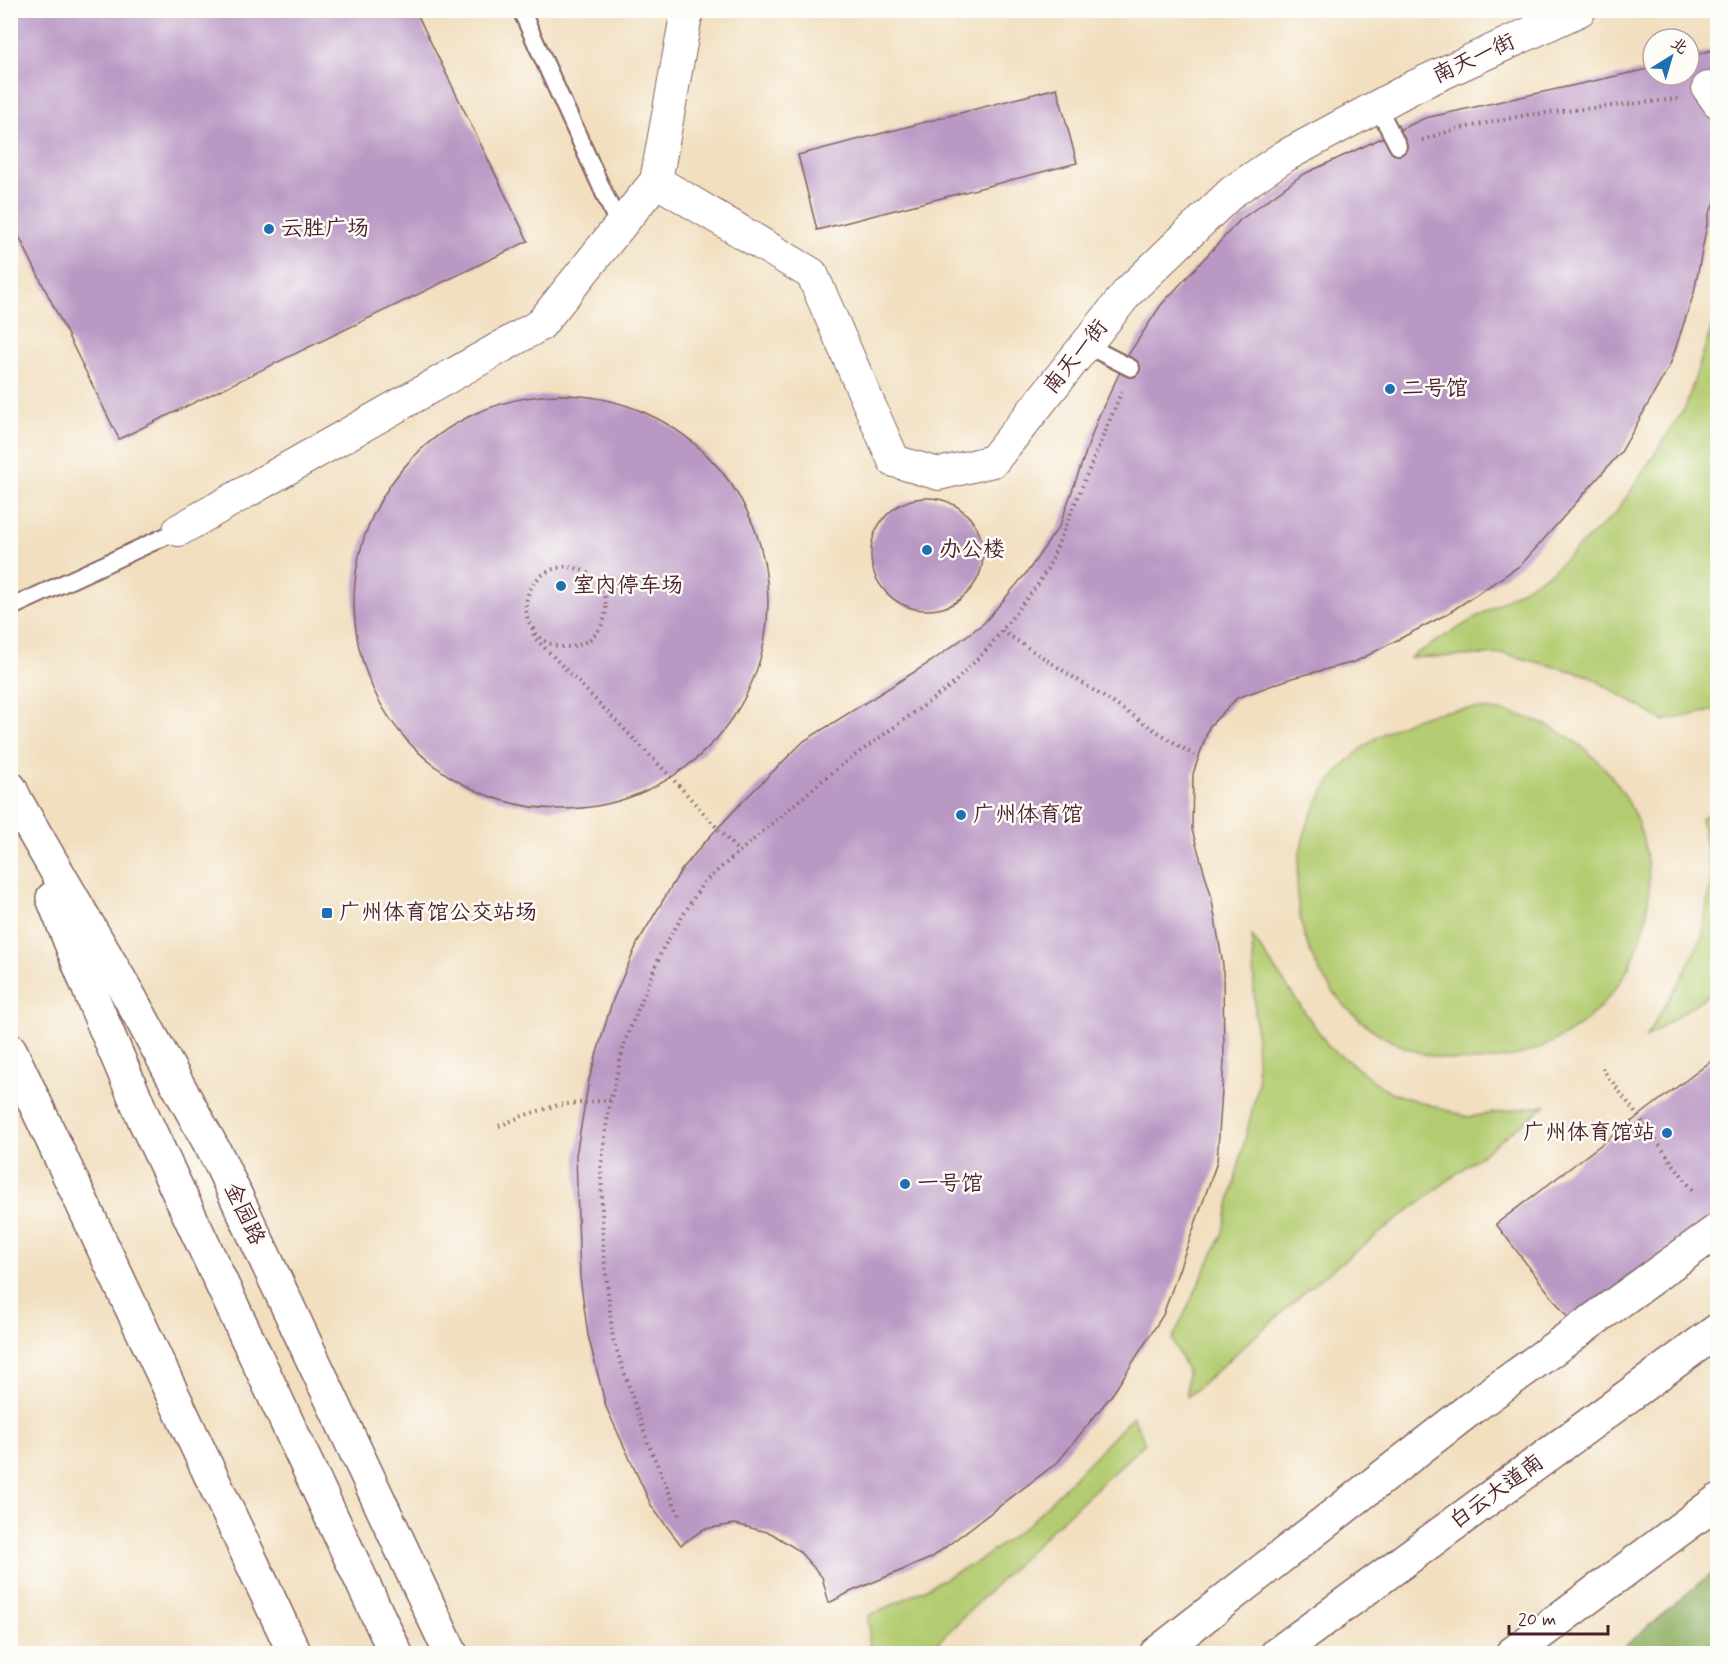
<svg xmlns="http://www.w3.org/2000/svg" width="1728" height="1664" viewBox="0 0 1728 1664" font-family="Mynerve,'LXGW WenKai TC',sans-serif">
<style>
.green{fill:#b4cc71;stroke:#7f764e;stroke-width:1.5}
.forest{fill:#8fb063;stroke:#6c6847;stroke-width:1.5}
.building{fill:#b998c4}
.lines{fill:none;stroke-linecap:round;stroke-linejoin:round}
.lane-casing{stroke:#84625f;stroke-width:20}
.street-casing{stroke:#84625f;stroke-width:34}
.secondary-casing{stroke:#84625f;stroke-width:36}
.highway-casing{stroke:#84625f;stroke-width:36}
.path{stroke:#84625f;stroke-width:4;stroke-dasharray:1.5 4.5;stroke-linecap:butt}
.lane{stroke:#fff;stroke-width:16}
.street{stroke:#fff;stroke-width:32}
.secondary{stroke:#fff;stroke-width:33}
.highway{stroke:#fff;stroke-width:33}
.poi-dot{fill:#1f6fb2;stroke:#fdfcf7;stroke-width:2}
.labels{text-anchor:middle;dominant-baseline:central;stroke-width:5;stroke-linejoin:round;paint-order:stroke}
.street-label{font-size:22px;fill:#4a1f2b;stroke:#fdfcf7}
.poi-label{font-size:22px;fill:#4a1f2b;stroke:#fdfcf7;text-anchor:start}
</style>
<rect width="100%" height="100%" fill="#fdfcf7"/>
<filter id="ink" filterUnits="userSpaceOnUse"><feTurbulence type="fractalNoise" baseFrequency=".0167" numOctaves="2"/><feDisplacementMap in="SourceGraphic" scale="12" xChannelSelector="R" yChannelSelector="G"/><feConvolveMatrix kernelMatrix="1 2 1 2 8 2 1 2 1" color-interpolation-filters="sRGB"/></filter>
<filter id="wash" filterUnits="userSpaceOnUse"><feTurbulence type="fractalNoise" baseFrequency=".008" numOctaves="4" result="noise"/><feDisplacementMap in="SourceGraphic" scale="24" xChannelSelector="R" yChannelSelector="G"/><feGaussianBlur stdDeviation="1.35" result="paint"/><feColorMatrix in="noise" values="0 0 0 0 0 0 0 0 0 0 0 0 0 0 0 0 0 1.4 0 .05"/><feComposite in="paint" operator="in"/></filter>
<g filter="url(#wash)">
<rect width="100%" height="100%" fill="#f1dfc0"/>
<g class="green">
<path d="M 1717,311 L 1717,710 L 1664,721 L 1587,675 L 1505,654 L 1409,658 L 1551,572 L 1616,513 L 1685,408 Z"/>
<circle cx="1473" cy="885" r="176"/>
<path d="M 1717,809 L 1717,989 L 1645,1038 L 1680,981 L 1702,937 L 1711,879 L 1701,818 Z"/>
<path d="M 1252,936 L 1329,1047 L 1389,1092 L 1468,1117 L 1546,1105 L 1316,1282 L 1187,1397 L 1187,1371 L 1172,1340 L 1222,1235 L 1258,1085 Z"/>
<path d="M 1133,1416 L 1145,1443 L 1051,1530 L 934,1646 L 932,1653 L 870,1653 L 868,1616 L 901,1601 L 982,1559 L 1031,1522 Z"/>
</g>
<path class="forest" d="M 1717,1569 L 1717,1653 L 1617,1653 L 1703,1580 Z"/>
<g id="blocks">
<g class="building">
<path d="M 10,10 L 415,10 L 528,241 L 119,439 L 10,218 Z"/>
<path d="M 999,10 L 1041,10 L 1041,15 L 999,12 Z"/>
<path d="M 1718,48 L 1718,197 L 1709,214 L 1694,293 L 1670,365 L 1621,452 L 1521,565 L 1447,614 L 1355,662 L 1292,678 L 1237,698 L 1209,727 L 1193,774 L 1192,830 L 1211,895 L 1223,965 L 1224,1062 L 1217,1162 L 1163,1315 L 1114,1392 L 1058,1462 L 931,1558 L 850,1592 L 829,1603 L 822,1577 L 798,1550 L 771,1533 L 735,1524 L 704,1529 L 681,1545 L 652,1507 L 606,1407 L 588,1335 L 580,1277 L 576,1155 L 589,1080 L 612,1002 L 638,942 L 680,872 L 703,844 L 743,801 L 804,741 L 932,661 L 984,623 L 1028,571 L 1060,525 L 1098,418 L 1128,355 L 1161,305 L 1240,220 L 1302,175 L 1425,118 L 1653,68 L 1653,75 L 1689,75 L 1689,57 Z"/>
<path d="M 1057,88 L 1077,163 L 817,230 L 798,155 Z"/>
<circle cx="561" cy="602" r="207"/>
<circle cx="927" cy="554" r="56"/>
<path d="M 1718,1056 L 1718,1211 L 1571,1322 L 1496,1224 Z"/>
</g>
</g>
</g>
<g filter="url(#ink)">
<use href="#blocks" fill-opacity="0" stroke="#84625f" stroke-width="1.5"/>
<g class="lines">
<defs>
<g id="lane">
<path d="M 521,10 L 619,226"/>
<path d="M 1377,106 L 1398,146"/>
<path d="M 1086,345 L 1131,368"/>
<path d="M 10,608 L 179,530"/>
</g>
<g id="street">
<path d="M 1708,88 L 1718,102"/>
<path d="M 656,181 L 812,274 L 894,461 L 939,474 L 993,461 L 1128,292 L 1232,192 L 1285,156 L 1413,87 L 1580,10"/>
<path d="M 179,530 L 540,325 L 656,181 L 687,10"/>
</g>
<g id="secondary">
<path d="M 10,788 L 16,801 L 129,996 L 219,1160 L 451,1654"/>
<path d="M 53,898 L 95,1004 L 145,1121 L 396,1654"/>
<path d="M 10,1050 L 295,1654"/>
</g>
<g id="highway">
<path d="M 1156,1654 L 1470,1409 L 1718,1230"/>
<path d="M 1277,1654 L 1718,1330"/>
<path d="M 1512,1654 L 1718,1501"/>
</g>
</defs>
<use href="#lane" class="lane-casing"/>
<use href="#street" class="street-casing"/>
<use href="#secondary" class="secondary-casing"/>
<use href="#highway" class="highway-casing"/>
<g class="path">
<path d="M 1422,140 L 1457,129 L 1527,115 L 1678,99"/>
<circle cx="566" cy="607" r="40"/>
<path d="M 533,628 L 534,637 L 671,777 L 739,852"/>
<path d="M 1002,631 L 1198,758"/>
<path d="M 1602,1068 L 1694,1192"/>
<path d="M 499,1126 L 525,1115 L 558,1105 L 610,1100"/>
<path d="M 679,1515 L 648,1443 L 613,1339 L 603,1246 L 601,1168 L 609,1106 L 625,1041 L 663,948 L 703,883 L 831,773 L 952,685 L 989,647 L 1038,584 L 1048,568 L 1122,391"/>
</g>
<use href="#lane" class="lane"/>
<use href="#street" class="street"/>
<use href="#secondary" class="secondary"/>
<use href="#highway" class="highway"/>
</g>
</g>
<g class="poi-dot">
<circle cx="269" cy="229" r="6"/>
<circle cx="1390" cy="389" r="6"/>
<circle cx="927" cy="550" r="6"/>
<circle cx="561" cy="586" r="6"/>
<circle cx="961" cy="815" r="6"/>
<rect x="321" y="907" width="12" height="12" rx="3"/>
<circle cx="1667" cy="1133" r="6"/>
<circle cx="905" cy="1184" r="6"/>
</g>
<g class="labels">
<g class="street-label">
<text transform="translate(1474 59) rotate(-25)">南天一街</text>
<text transform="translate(1076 357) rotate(-51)">南天一街</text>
<text transform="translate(244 1214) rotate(65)">金园路</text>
<text transform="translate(1497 1492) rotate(-36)">白云大道南</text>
</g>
<g class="poi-label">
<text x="281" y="229">云胜广场</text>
<text x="1402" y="389">二号馆</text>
<text x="939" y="550">办公楼</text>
<text x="573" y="586">室内停车场</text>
<text x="973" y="815">广州体育馆</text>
<text x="339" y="913">广州体育馆公交站场</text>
<text x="1655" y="1133" text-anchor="end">广州体育馆站</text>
<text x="917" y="1184">一号馆</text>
</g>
</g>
<rect width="1728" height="1664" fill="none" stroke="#fdfcf7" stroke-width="36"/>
<g transform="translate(1671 57) rotate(37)"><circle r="28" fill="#fdfcf7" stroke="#b5a4a5" stroke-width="1.5"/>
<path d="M0-4.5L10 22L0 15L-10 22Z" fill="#1f6fb2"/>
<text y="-9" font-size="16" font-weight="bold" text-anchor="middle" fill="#4a1f2b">北</text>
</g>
<path d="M1509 1625v9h99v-9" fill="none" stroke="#4a1f2b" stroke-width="3"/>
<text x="1518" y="1625" font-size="18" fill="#4a1f2b" stroke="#fdfcf7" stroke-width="4.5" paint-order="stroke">20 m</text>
</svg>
